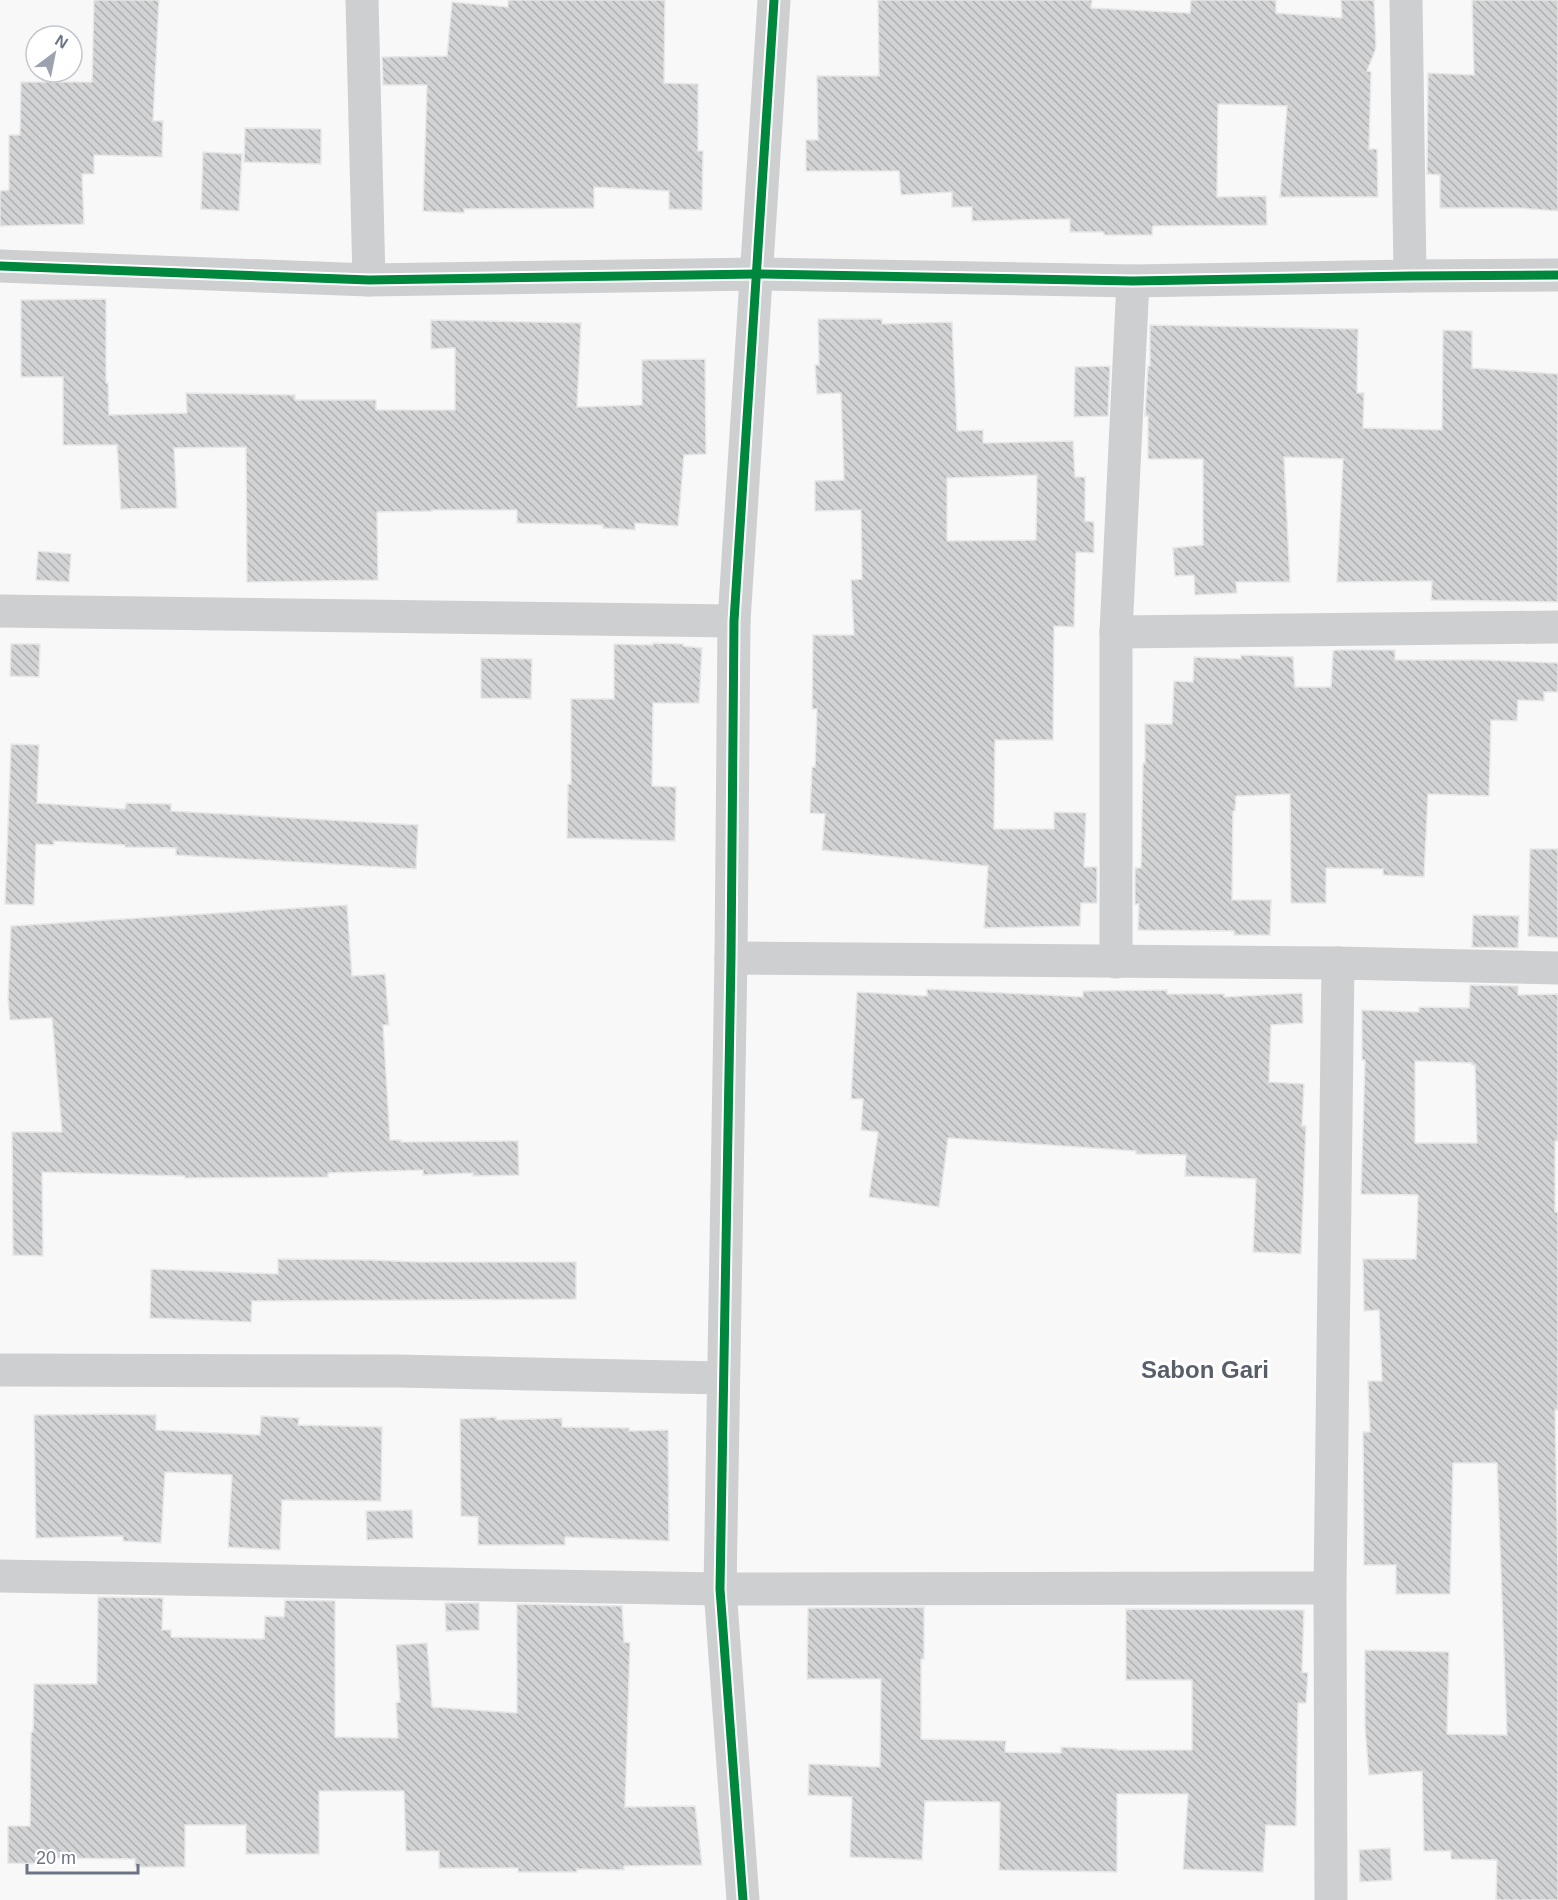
<svg xmlns="http://www.w3.org/2000/svg" width="1558" height="1900" viewBox="0 0 1558 1900" font-family="Arial,sans-serif">
<style>
.building{fill:url(#building-back-hatch);stroke:#e8e8e8;stroke-width:1.5;fill-rule:evenodd}
.lines{fill:none;stroke-linecap:round;stroke-linejoin:round}
.street{stroke:#cecfd1;stroke-width:33}
.cycleway-casing{stroke:#fff;stroke-width:13}
.cycleway{stroke:#00873e;stroke-width:9}
.labels{text-anchor:middle;dominant-baseline:central;stroke-width:6;stroke-linejoin:round;paint-order:stroke}
.district-label{font-size:24px;font-weight:bold;fill:#585f6b;stroke:#fff}
</style>
<defs>
<pattern id="building-back-hatch" width="6" height="6" patternUnits="userSpaceOnUse" patternTransform="scale(1.5)"><rect width="6" height="6" fill="#d2d3d4"/><path d="M-1 5l2 2M0 0l6 6M5-1l2 2" fill="none" stroke="#aeb0b2"/></pattern>
</defs>
<rect width="100%" height="100%" fill="#f8f8f8"/>
<g class="building">
<path d="M 94,0 L 159,0 L 153,121 L 163,121 L 162,157 L 94,155 L 94,174 L 82,174 L 84,224 L 0,226 L 0,191 L 9,190 L 9,135 L 20,135 L 21,82 L 92,82 Z"/>
<path d="M 508,0 L 665,0 L 664,83 L 698,84 L 698,151 L 703,151 L 702,210 L 669,209 L 669,191 L 594,187 L 594,208 L 464,209 L 464,213 L 423,211 L 427,85 L 383,85 L 382,57 L 447,56 L 452,2 L 508,7 Z"/>
<path d="M 878,0 L 1092,0 L 1091,8 L 1190,13 L 1191,0 L 1276,0 L 1276,13 L 1342,18 L 1341,0 L 1374,0 L 1376,48 L 1367,71 L 1371,72 L 1369,149 L 1377,149 L 1378,197 L 1280,197 L 1287,106 L 1218,104 L 1217,197 L 1266,196 L 1267,225 L 1153,226 L 1152,235 L 1104,235 L 1104,232 L 1070,232 L 1070,219 L 972,221 L 972,207 L 952,207 L 952,192 L 901,195 L 899,171 L 806,171 L 806,140 L 818,140 L 817,76 L 879,76 Z"/>
<path d="M 1472,0 L 1558,0 L 1558,211 L 1519,208 L 1440,208 L 1440,175 L 1427,174 L 1428,73 L 1474,75 Z"/>
<path d="M 245,128 L 321,129 L 321,164 L 244,162 Z"/>
<path d="M 203,152 L 242,154 L 239,211 L 201,209 Z"/>
<path d="M 106,299 L 106,383 L 108,383 L 109,415 L 187,413 L 186,393 L 295,395 L 295,400 L 376,400 L 376,410 L 455,410 L 455,348 L 431,349 L 431,320 L 581,323 L 577,407 L 642,405 L 642,360 L 705,359 L 706,454 L 684,455 L 678,526 L 635,523 L 635,530 L 603,528 L 603,525 L 517,523 L 517,510 L 432,510 L 432,511 L 377,512 L 378,580 L 247,582 L 246,447 L 174,448 L 177,508 L 121,509 L 117,445 L 63,445 L 63,377 L 21,377 L 21,300 Z"/>
<path d="M 818,319 L 882,319 L 882,324 L 952,322 L 957,431 L 983,430 L 983,443 L 1073,441 L 1075,477 L 1085,477 L 1085,521 L 1094,522 L 1094,553 L 1076,552 L 1074,627 L 1054,626 L 1053,740 L 995,740 L 994,829 L 1054,829 L 1054,812 L 1086,813 L 1084,867 L 1097,867 L 1097,903 L 1081,903 L 1080,926 L 984,928 L 988,866 L 822,850 L 825,814 L 810,813 L 812,767 L 815,767 L 817,709 L 812,709 L 813,635 L 854,635 L 851,580 L 862,579 L 861,510 L 815,511 L 815,481 L 844,480 L 841,393 L 817,394 L 815,365 L 819,365 ZM 1037,475 L 1036,540 L 947,541 L 947,478 Z"/>
<path d="M 1150,325 L 1358,329 L 1357,393 L 1364,393 L 1363,428 L 1442,430 L 1443,330 L 1472,331 L 1472,368 L 1558,374 L 1558,602 L 1431,600 L 1432,581 L 1337,582 L 1343,459 L 1284,457 L 1290,582 L 1236,582 L 1237,593 L 1195,595 L 1194,575 L 1175,576 L 1173,548 L 1203,545 L 1203,459 L 1148,459 L 1148,416 L 1145,416 L 1148,366 L 1150,366 Z"/>
<path d="M 1110,366 L 1108,416 L 1074,417 L 1075,367 Z"/>
<path d="M 38,551 L 71,554 L 69,582 L 36,580 Z"/>
<path d="M 653,643 L 683,644 L 683,646 L 702,648 L 699,703 L 653,703 L 652,786 L 676,787 L 675,841 L 567,838 L 568,784 L 571,784 L 571,699 L 614,699 L 614,644 L 653,645 Z"/>
<path d="M 11,644 L 40,644 L 39,677 L 10,676 Z"/>
<path d="M 1337,650 L 1395,650 L 1395,660 L 1486,660 L 1558,663 L 1558,692 L 1544,692 L 1544,701 L 1518,700 L 1517,721 L 1491,720 L 1489,796 L 1428,794 L 1424,877 L 1383,875 L 1383,869 L 1326,868 L 1326,903 L 1291,903 L 1290,794 L 1236,796 L 1235,811 L 1233,811 L 1232,900 L 1271,900 L 1270,935 L 1234,935 L 1234,931 L 1138,930 L 1139,904 L 1135,904 L 1135,868 L 1141,868 L 1143,763 L 1145,763 L 1145,724 L 1172,724 L 1174,681 L 1193,682 L 1194,657 L 1241,659 L 1241,655 L 1293,657 L 1295,687 L 1331,687 L 1333,651 Z"/>
<path d="M 481,658 L 532,659 L 531,699 L 481,698 Z"/>
<path d="M 11,744 L 39,745 L 37,803 L 125,809 L 126,803 L 171,804 L 171,811 L 418,825 L 416,869 L 176,855 L 176,848 L 125,847 L 125,845 L 54,841 L 54,845 L 36,844 L 34,905 L 5,904 Z"/>
<path d="M 1530,849 L 1558,849 L 1558,938 L 1528,936 Z"/>
<path d="M 347,905 L 352,976 L 385,974 L 389,1025 L 383,1025 L 390,1140 L 401,1140 L 401,1142 L 518,1141 L 519,1175 L 473,1176 L 473,1173 L 423,1175 L 423,1170 L 328,1173 L 328,1177 L 185,1178 L 185,1176 L 42,1172 L 43,1256 L 13,1255 L 12,1132 L 62,1132 L 52,1018 L 10,1020 L 8,999 L 11,926 Z"/>
<path d="M 1473,915 L 1519,916 L 1518,948 L 1472,947 Z"/>
<path d="M 1470,985 L 1518,986 L 1518,995 L 1558,994 L 1558,1141 L 1555,1141 L 1555,1212 L 1558,1212 L 1558,1410 L 1555,1410 L 1558,1567 L 1558,1900 L 1496,1900 L 1497,1860 L 1451,1859 L 1451,1851 L 1424,1851 L 1422,1771 L 1369,1775 L 1365,1728 L 1365,1650 L 1449,1652 L 1447,1734 L 1507,1735 L 1497,1463 L 1453,1463 L 1450,1594 L 1396,1594 L 1396,1565 L 1364,1565 L 1363,1432 L 1370,1432 L 1368,1381 L 1382,1381 L 1379,1310 L 1364,1311 L 1363,1259 L 1416,1259 L 1418,1195 L 1361,1194 L 1365,1060 L 1362,1060 L 1362,1010 L 1419,1012 L 1419,1007 L 1469,1008 ZM 1415,1061 L 1472,1063 L 1472,1065 L 1475,1065 L 1477,1143 L 1415,1143 Z"/>
<path d="M 927,989 L 1083,997 L 1083,991 L 1167,990 L 1167,994 L 1224,994 L 1224,997 L 1302,993 L 1303,1023 L 1271,1025 L 1269,1082 L 1304,1084 L 1302,1126 L 1306,1126 L 1301,1254 L 1253,1252 L 1256,1179 L 1185,1176 L 1186,1155 L 1136,1154 L 1136,1151 L 948,1138 L 939,1207 L 869,1197 L 878,1132 L 861,1130 L 863,1099 L 851,1099 L 857,992 L 927,996 Z"/>
<path d="M 278,1259 L 372,1260 L 417,1262 L 576,1262 L 576,1299 L 252,1301 L 251,1322 L 150,1318 L 151,1269 L 278,1274 Z"/>
<path d="M 113,1414 L 156,1415 L 156,1430 L 260,1435 L 261,1416 L 299,1418 L 298,1425 L 382,1427 L 381,1501 L 282,1500 L 280,1550 L 228,1547 L 232,1475 L 165,1472 L 161,1543 L 123,1541 L 123,1536 L 36,1538 L 34,1415 Z"/>
<path d="M 496,1417 L 496,1420 L 562,1418 L 562,1427 L 629,1428 L 629,1431 L 668,1430 L 669,1541 L 565,1537 L 565,1545 L 478,1545 L 478,1517 L 461,1516 L 460,1419 Z"/>
<path d="M 412,1510 L 413,1538 L 367,1540 L 366,1511 Z"/>
<path d="M 98,1597 L 163,1598 L 162,1630 L 171,1630 L 171,1637 L 264,1639 L 265,1616 L 284,1617 L 285,1600 L 335,1601 L 335,1737 L 398,1738 L 396,1703 L 400,1702 L 396,1645 L 427,1643 L 432,1707 L 517,1713 L 517,1604 L 622,1606 L 624,1642 L 630,1643 L 625,1807 L 695,1806 L 702,1865 L 624,1866 L 624,1870 L 577,1869 L 577,1872 L 518,1872 L 518,1868 L 439,1868 L 439,1851 L 406,1851 L 404,1791 L 319,1791 L 319,1854 L 246,1854 L 246,1825 L 185,1825 L 185,1867 L 135,1867 L 135,1859 L 49,1858 L 48,1864 L 8,1863 L 8,1826 L 30,1826 L 31,1732 L 33,1732 L 34,1684 L 97,1684 Z"/>
<path d="M 445,1603 L 479,1603 L 479,1630 L 446,1631 Z"/>
<path d="M 924,1607 L 924,1659 L 921,1659 L 921,1739 L 1006,1741 L 1005,1752 L 1061,1753 L 1061,1747 L 1116,1749 L 1116,1750 L 1192,1750 L 1192,1680 L 1126,1680 L 1126,1609 L 1304,1610 L 1302,1672 L 1308,1673 L 1306,1703 L 1298,1703 L 1296,1826 L 1266,1825 L 1263,1872 L 1183,1869 L 1188,1794 L 1117,1794 L 1117,1872 L 999,1870 L 1000,1802 L 925,1801 L 922,1860 L 850,1857 L 852,1797 L 808,1795 L 809,1764 L 880,1767 L 881,1679 L 807,1679 L 808,1608 Z"/>
<path d="M 1390,1848 L 1392,1880 L 1360,1882 L 1359,1850 Z"/>
</g>
<g class="lines">
<g class="street">
<path d="M 362,0 L 369,280"/>
<path d="M 1406,0 L 1410,276"/>
<path d="M 0,266 L 369,280 L 758,274 L 1133,281 L 1410,276 L 1558,275"/>
<path d="M 0,611 L 734,621"/>
<path d="M 1116,632 L 1558,627"/>
<path d="M 731,958 L 1338,963 L 1558,968"/>
<path d="M 1116,962 L 1116,632 L 1133,281"/>
<path d="M 0,1370 L 397,1371 L 723,1378"/>
<path d="M 0,1576 L 720,1589 L 1330,1588"/>
<path d="M 743,1900 L 720,1589 L 731,958 L 734,621 L 774,0"/>
<path d="M 1331,1900 L 1330,1588 L 1338,963"/>
</g>
<defs>
<g id="cycleway">
<path d="M 0,266 L 369,280 L 758,274 L 1133,281 L 1410,276 L 1558,275"/>
<path d="M 743,1900 L 720,1589 L 731,958 L 734,621 L 774,0"/>
</g>
</defs>
<use href="#cycleway" class="cycleway-casing"/>
<use href="#cycleway" class="cycleway"/>
</g>
<g class="labels">
<g class="district-label">
<text x="1205" y="1369">Sabon Gari</text>
</g>
</g>
<g transform="translate(54 54) rotate(32)"><circle r="28" fill="#ffffff" stroke="#c3c7cf" stroke-width="1.5"/>
<path d="M0-4.5L10 22L0 15L-10 22Z" fill="#9ca2ae"/>
<text y="-9" font-size="16" font-weight="bold" text-anchor="middle" fill="#6a7486">N</text>
</g>
<path d="M27 1864v9h111v-9" fill="none" stroke="#6a7486" stroke-width="3"/>
<text x="36" y="1864" font-size="18" fill="#6a7486" stroke="#ffffff" stroke-width="4.5" paint-order="stroke">20 m</text>
</svg>
